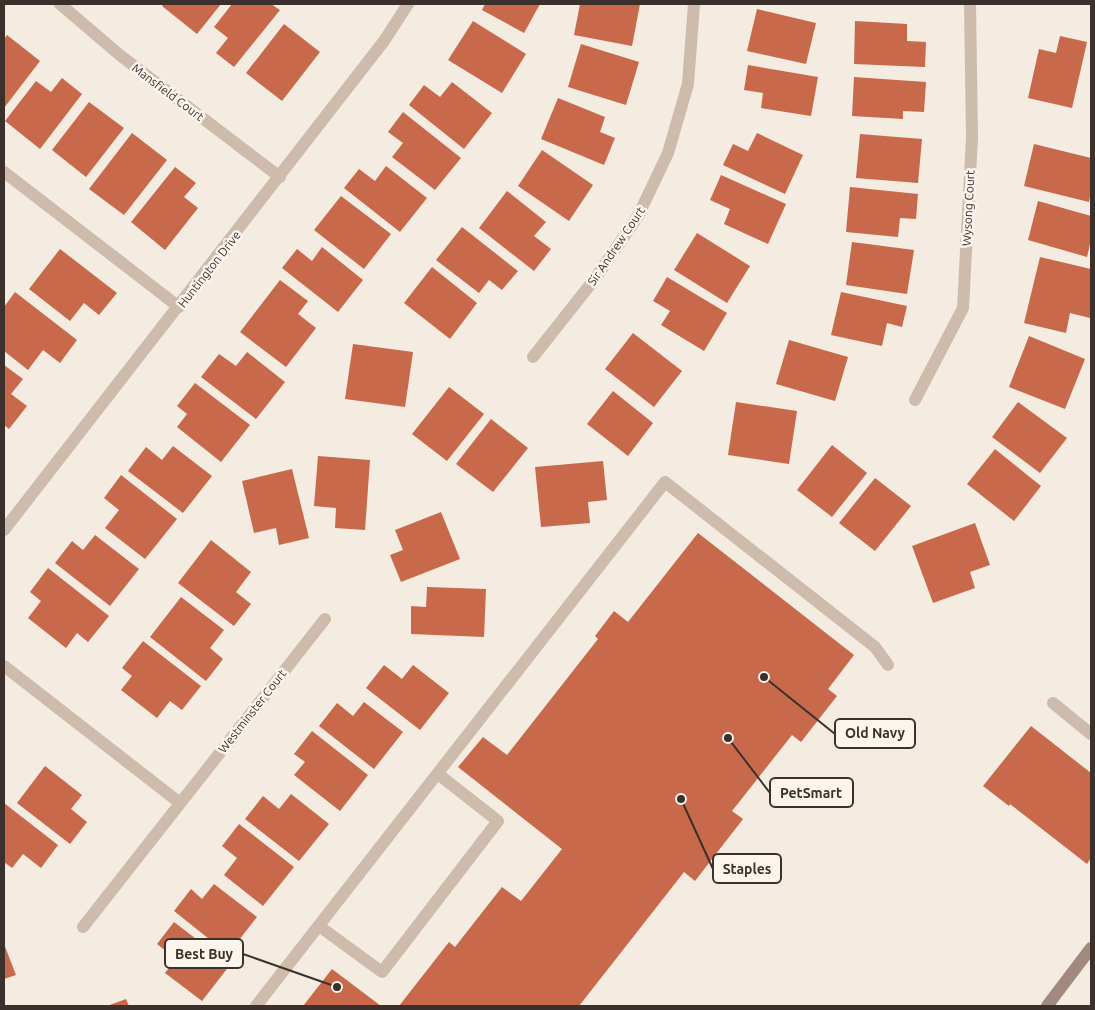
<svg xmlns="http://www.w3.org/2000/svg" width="1095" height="1010" viewBox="0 0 1095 1010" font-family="Ubuntu,sans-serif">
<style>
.building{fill:#c8694b}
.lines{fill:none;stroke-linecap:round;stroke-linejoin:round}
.lane{stroke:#cdbbac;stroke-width:12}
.street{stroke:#cdbbac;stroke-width:12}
.secondary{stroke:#a18a7d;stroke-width:12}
.labels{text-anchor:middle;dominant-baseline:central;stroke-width:5;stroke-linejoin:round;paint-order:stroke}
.street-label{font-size:12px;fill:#3b302b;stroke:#fbf5ee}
.leader{fill:none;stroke:#3b302b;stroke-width:2}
.callout-dot{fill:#3b302b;stroke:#fbf5ee;stroke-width:2}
.callout{fill:#fbf5ee;stroke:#3b302b;stroke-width:2}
.callout-label{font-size:14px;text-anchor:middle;font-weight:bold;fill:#3b302b}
</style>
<rect width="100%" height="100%" fill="#f4ebe1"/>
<g class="building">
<path d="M 164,4 L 221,4 L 197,34 L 162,6 Z"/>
<path d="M 232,4 L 271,4 L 280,10 L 234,67 L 216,53 L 228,38 L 214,27 Z"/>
<path d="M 485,4 L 540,4 L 524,33 L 482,10 Z"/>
<path d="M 580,4 L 640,4 L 632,46 L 574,35 Z"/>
<path d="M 757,9 L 816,23 L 806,64 L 747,51 Z"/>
<path d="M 473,21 L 526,54 L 502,93 L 448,60 Z"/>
<path d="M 855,21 L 907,24 L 907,41 L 926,42 L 925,67 L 854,64 Z"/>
<path d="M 284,24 L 320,52 L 282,101 L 246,73 Z"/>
<path d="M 7,35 L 40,61 L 4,108 L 4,39 Z"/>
<path d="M 1060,36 L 1087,42 L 1072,108 L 1028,98 L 1039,49 L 1056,53 Z"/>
<path d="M 581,44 L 639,62 L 626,105 L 568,87 Z"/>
<path d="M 748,65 L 818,77 L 811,116 L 761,108 L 763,93 L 744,90 Z"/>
<path d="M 854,77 L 926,82 L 924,112 L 903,111 L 903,119 L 852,116 Z"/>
<path d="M 62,78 L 82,94 L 40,149 L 5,121 L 36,81 L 51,92 Z"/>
<path d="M 452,82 L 492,113 L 464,149 L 409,105 L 424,85 L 440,97 Z"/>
<path d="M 558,98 L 605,117 L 600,132 L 615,138 L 604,165 L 541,139 Z"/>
<path d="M 89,102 L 124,128 L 86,177 L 52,150 Z"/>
<path d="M 403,112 L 461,158 L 435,190 L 392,157 L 403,143 L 388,132 Z"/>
<path d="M 132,133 L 167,160 L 124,215 L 89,189 Z"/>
<path d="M 757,133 L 803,155 L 785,194 L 723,165 L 733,144 L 748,151 Z"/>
<path d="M 860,134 L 922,139 L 918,183 L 856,178 Z"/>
<path d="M 1034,144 L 1091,158 L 1091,192 L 1089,202 L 1024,186 Z"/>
<path d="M 542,150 L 593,185 L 569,221 L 518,186 Z"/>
<path d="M 386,166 L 427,198 L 400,232 L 344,188 L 359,169 L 375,181 Z"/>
<path d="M 175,167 L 196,183 L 184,197 L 198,208 L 165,250 L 131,222 Z"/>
<path d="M 721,175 L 786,204 L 768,244 L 724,224 L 730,209 L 710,200 Z"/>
<path d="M 850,187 L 918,194 L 916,219 L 900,218 L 898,237 L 846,232 Z"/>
<path d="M 507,191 L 546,222 L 534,236 L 551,249 L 534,271 L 479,228 Z"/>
<path d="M 341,196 L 391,234 L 364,269 L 314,230 Z"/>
<path d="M 1038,201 L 1091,216 L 1091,240 L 1087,257 L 1028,240 Z"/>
<path d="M 462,227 L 518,271 L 502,290 L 489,280 L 479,293 L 436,260 Z"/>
<path d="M 697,233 L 750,266 L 727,303 L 674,270 Z"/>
<path d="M 852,242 L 914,250 L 907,294 L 846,285 Z"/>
<path d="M 322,247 L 363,280 L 338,312 L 282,268 L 297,249 L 312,261 Z"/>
<path d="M 60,249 L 117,293 L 99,315 L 84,303 L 70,321 L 29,289 Z"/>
<path d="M 1040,257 L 1091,269 L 1090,318 L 1070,313 L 1066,333 L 1024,323 Z"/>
<path d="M 432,267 L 477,303 L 450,339 L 404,303 Z"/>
<path d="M 667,277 L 727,313 L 704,351 L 661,325 L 670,311 L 653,301 Z"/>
<path d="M 280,280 L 308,301 L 298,314 L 316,328 L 286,367 L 240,332 Z"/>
<path d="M 15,292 L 77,340 L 60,363 L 43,350 L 28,370 L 4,351 L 4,307 Z"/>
<path d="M 841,292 L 907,306 L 902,327 L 887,323 L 882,346 L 831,335 Z"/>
<path d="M 633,333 L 682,371 L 654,407 L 605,369 Z"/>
<path d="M 1029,336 L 1085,359 L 1065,409 L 1009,387 Z"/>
<path d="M 789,340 L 848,357 L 835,401 L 776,384 Z"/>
<path d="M 353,344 L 413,352 L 405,407 L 345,399 Z"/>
<path d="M 247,352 L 285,382 L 256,419 L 201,377 L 219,354 L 236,366 Z"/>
<path d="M 4,365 L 23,379 L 11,394 L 27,406 L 9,429 L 4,425 Z"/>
<path d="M 195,383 L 250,425 L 221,462 L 177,427 L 187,414 L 177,406 Z"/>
<path d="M 449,387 L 484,414 L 447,461 L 412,434 Z"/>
<path d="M 613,391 L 653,423 L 628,456 L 587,424 Z"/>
<path d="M 736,402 L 797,411 L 789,464 L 728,455 Z"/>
<path d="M 1018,402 L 1067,438 L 1040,473 L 992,437 Z"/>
<path d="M 491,419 L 528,448 L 493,492 L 456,464 Z"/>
<path d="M 832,445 L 867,473 L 832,517 L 797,490 Z"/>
<path d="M 173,446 L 212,476 L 183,513 L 128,471 L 146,447 L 162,460 Z"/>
<path d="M 995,449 L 1041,486 L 1014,521 L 967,484 Z"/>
<path d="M 318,456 L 370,460 L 365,530 L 335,528 L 336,508 L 314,506 Z"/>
<path d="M 603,461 L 607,500 L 588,502 L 590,523 L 541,527 L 535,467 Z"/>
<path d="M 292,469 L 309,538 L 279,545 L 276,528 L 254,533 L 242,481 Z"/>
<path d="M 121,475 L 177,519 L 145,559 L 105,528 L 119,510 L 104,498 Z"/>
<path d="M 875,478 L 911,506 L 875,551 L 839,523 Z"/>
<path d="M 441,512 L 460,559 L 401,582 L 390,555 L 403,550 L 395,530 Z"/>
<path d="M 975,523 L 990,565 L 970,572 L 975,588 L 933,603 L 912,546 Z"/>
<path d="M 698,533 L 854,655 L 828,689 L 837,696 L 801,742 L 792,735 L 732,811 L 743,819 L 695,881 L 684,872 L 579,1006 L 399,1006 L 449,942 L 455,947 L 502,887 L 521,901 L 562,849 L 458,767 L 483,737 L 507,755 L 598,639 L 595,636 L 614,611 L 628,622 Z"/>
<path d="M 95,535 L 139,569 L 110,606 L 55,563 L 72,541 L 83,550 Z"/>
<path d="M 211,540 L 251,572 L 236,592 L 251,604 L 234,626 L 178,583 Z"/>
<path d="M 48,568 L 109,616 L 88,642 L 77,633 L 66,648 L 28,618 L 41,601 L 30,592 Z"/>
<path d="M 427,587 L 486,589 L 484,637 L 411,634 L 411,606 L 426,607 Z"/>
<path d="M 181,597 L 224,630 L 210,648 L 223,659 L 206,681 L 150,637 Z"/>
<path d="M 143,641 L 201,686 L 182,710 L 170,701 L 157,718 L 121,690 L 132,676 L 122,668 Z"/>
<path d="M 384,665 L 402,679 L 413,665 L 449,693 L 420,730 L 366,688 Z"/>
<path d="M 364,702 L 403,732 L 374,769 L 319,726 L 337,703 L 353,716 Z"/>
<path d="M 1031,726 L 1091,773 L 1091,858 L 1087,864 L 1010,804 L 1009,806 L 983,786 Z"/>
<path d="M 312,731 L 368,775 L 340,811 L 294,775 L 305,762 L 294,754 Z"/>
<path d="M 45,766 L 82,795 L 71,809 L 87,822 L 70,844 L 17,803 Z"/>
<path d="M 291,794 L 329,824 L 299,861 L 245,819 L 263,796 L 279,809 Z"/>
<path d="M 4,803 L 58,845 L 41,868 L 23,854 L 12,868 L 4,862 Z"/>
<path d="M 239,824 L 294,867 L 263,906 L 224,875 L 237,858 L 222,846 Z"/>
<path d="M 214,884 L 257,917 L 228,954 L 174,911 L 191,889 L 202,899 Z"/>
<path d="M 174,922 L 230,965 L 202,1001 L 165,973 L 176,959 L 157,944 Z"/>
<path d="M 4,944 L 16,975 L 4,979 Z"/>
<path d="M 332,969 L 381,1006 L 303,1006 Z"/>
<path d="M 126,999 L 129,1006 L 107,1006 Z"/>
</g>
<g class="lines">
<g class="lane">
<path d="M 4,172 L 179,307"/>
<path d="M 1053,703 L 1091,734"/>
<path d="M 319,926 L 382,972 L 498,821 L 438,774"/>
<path d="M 256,1006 L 665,482 L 875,647 L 888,665"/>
</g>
<g class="street">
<path d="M 60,4 L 121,56 L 280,177"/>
<path d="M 533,357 L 597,276 L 638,216 L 668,153 L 688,84 L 694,4"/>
<path d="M 915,400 L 963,308 L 972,137 L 970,4"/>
<path d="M 4,530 L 384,41 L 408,4"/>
<path d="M 4,666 L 180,803"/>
<path d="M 83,927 L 325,619"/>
</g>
<path class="secondary" d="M 1047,1006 L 1091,948"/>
</g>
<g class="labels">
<g class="street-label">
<text transform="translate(168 92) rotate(37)">Mansfield Court</text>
<text transform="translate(968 208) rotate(-87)">Wysong Court</text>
<text transform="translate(616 246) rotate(-56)">Sir Andrew Court</text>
<text transform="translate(209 269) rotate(-52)">Huntington Drive</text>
<text transform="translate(252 711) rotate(-52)">Westminster Court</text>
</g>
</g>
<path class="leader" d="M764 677L835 734M728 738L770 793M681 799L713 869M337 987L243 954"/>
<g class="callout-dot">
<circle cx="764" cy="677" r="5"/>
<circle cx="728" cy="738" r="5"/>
<circle cx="681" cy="799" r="5"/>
<circle cx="337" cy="987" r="5"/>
</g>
<g class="callout">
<rect x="835" y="719" width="80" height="29" rx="5"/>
<rect x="770" y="778" width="83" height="29" rx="5"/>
<rect x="713" y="854" width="68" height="29" rx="5"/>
<rect x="165" y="939" width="78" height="29" rx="5"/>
</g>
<g class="callout-label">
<text x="875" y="738">Old Navy</text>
<text x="811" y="798">PetSmart</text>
<text x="747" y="874">Staples</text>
<text x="204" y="959">Best Buy</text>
</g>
<rect width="1095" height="1010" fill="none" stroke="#3b302b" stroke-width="10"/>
</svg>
